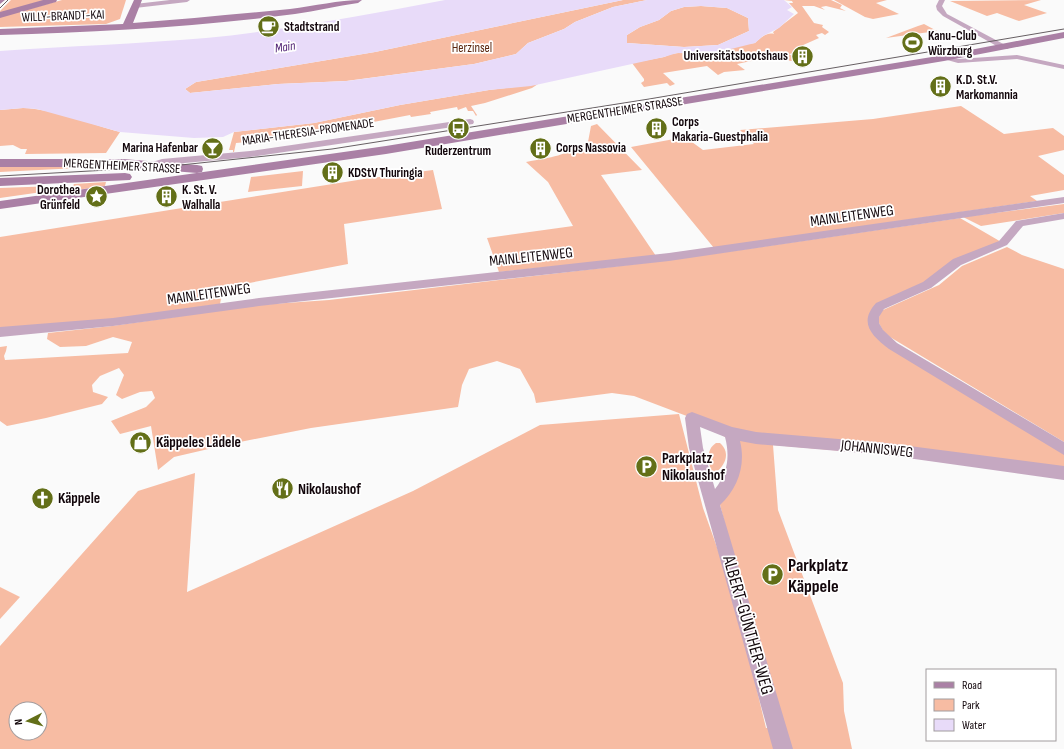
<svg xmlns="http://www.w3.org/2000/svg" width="1064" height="749" viewBox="0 0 1064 749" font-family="'Sofia Sans Condensed',sans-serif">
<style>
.green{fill:#f7bca3;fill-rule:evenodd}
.water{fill:#e8dbf9;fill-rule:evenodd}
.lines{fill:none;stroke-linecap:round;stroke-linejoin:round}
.street{fill:#c5a8c1;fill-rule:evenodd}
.secondary{fill:#aa80a5;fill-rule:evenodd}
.tram{stroke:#675f63;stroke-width:1}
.labels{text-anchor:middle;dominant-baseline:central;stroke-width:3.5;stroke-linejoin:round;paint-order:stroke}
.far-street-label{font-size:13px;fill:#13070c;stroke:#fff}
.far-poi-label{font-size:13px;font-weight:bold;fill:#13070c;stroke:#fff;text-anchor:start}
.far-water-label{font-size:13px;font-style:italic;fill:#49196e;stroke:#fff}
.far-park-label{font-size:13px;fill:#59260e;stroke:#fff}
.street-label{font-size:15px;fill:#13070c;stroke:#fff}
.poi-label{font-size:15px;font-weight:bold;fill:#13070c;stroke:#fff;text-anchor:start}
.near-poi-label{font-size:18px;font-weight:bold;fill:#13070c;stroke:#fff;text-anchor:start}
.near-street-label{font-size:18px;fill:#13070c;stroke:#fff}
</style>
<rect width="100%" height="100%" fill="#fafafa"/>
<g class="green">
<path d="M 11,0 L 45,0 L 0,13 L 0,11 Z"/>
<path d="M 62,0 L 126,0 L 120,19 L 106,24 L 0,27 L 0,17 Z"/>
<path d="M 623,0 L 647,0 L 613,7 L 575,22 L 564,29 L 528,43 L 516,54 L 474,64 L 346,81 L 278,84 L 190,93 L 185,89 L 196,82 L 375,52 Z"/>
<path d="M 784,0 L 831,0 L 842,5 L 840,8 L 846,11 L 826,6 L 821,7 L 814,2 L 825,10 L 814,6 L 802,6 L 814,23 L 823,25 L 822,27 L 829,32 L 825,35 L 822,33 L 816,35 L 819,38 L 801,46 L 806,46 L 806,51 L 789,54 L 798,60 L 790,61 L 780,55 L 737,64 L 745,70 L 724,72 L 718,75 L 707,66 L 663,73 L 675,84 L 670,86 L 667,83 L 644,87 L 641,83 L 644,81 L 644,79 L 632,63 L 664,57 L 671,54 L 755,43 C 760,38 767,32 774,34 L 773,32 L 798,13 L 789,3 L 793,3 L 792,1 Z"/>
<path d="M 834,0 L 887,0 L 876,3 L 899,14 L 873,19 L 865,17 Z"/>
<path d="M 1041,0 L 1024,5 L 1047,13 L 1019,21 L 997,13 L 987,16 L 950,1 Z"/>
<path d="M 701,6 L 727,8 L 748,18 L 749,31 L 718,45 L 684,47 L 627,43 L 627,35 L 640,27 L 659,20 L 671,11 L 684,7 Z"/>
<path d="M 924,24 L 937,31 L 886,38 L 918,26 Z"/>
<path d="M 538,84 L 532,88 L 485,103 L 471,106 L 477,115 L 476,116 L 473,111 L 468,111 L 466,107 L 458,110 L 457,107 L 430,112 L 431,114 L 411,117 L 410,115 L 363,124 L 362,122 L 324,128 L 285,137 L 285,139 L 236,143 L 234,152 L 233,152 L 233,150 L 229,150 L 234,132 L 314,123 L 400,105 L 489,90 Z"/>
<path d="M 961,106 L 1004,134 L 1053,128 L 1064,136 L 1064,150 L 1038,156 L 1064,175 L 1064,190 L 1030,196 L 1037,201 L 714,248 L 631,147 L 685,137 L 703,150 L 754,144 L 740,130 L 873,119 Z"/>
<path d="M 23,108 C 54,109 90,124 120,132 L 106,153 L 25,154 L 27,149 L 21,149 L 13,145 L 0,146 L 0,110 Z"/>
<path d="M 597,124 L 642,170 L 601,175 L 656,256 L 499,272 L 487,238 L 573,226 L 548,182 L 526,162 C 553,157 564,156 588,142 L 591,126 Z"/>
<path d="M 0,165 L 117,166 L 0,172 Z"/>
<path d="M 433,170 L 442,209 L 344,224 L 348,264 L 223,288 L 220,304 L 115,319 L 0,329 L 0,237 L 364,179 Z"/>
<path d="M 303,171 L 302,186 L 248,192 L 251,177 Z"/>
<path d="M 106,182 L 105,186 L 69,191 L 74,184 Z"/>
<path d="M 55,186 L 49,191 L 0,198 L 0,188 Z"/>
<path d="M 1064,204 L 1064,213 L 981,226 L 963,217 Z"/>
<path d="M 960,218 L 1003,243 L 957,262 L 927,285 L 880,306 L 877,332 L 1064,449 L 1064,478 L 889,455 L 773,445 L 778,510 L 843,683 L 844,711 L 852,749 L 0,749 L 0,646 L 138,491 L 195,473 L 187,592 L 413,491 L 540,425 L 679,414 L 703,508 L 734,595 L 766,728 L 777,726 L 718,497 L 734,442 L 692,418 L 634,396 L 612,393 L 536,403 L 534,394 L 520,369 L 497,361 L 469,369 L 462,385 L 458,407 L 311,428 L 230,444 L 174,457 L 158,470 L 151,426 L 120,434 L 111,421 L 146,407 L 155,398 L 152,391 L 140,392 L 122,399 L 116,395 L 124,375 L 119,368 L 100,376 L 92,385 L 93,392 L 108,397 L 102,404 L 46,418 L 7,426 L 0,421 L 0,347 L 7,346 L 6,351 L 4,356 L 5,360 L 128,353 L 132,342 L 113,337 L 86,346 L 60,347 L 47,339 L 48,333 L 112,326 L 258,305 L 329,300 L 670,260 ZM 16,709 L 40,709 L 40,733 L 16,733 Z"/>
<path d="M 1007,247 L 1022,255 L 1064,269 L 1064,442 L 890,337 L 883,331 L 878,321 L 880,313 L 883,310 L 939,285 L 962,266 Z"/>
<path d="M 716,443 L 720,443 C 732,454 724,467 713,475 C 708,464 705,450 716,443 Z"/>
<path d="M 0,587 L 20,597 L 0,619 Z"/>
</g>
<path class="water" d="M 445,0 L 623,0 L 375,52 L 196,82 L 185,89 L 190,93 L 278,84 L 347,81 L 474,64 L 516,54 L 528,43 L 564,29 L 575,22 L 613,7 L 647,0 L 784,0 L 792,7 L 787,10 L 794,14 L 779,28 L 763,36 L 755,43 L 711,54 L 677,53 L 664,57 L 531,86 L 489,90 L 400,105 L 314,123 L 234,132 L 223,137 L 194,138 L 120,132 L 37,109 L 23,108 L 0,110 L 0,51 C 68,46 137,44 206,38 C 286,30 366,15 445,0 ZM 701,6 L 727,8 L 748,18 L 749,31 L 718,45 L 684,47 L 627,43 L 627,35 L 640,27 L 659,20 L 671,11 L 684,7 Z"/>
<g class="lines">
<g class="street">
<path d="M 170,0 L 190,0 L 187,2 L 135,8 L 132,6 L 135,4 Z"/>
<path d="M 939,0 L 945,0 L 942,6 L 947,14 L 1009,47 L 1008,49 L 1002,49 L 943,16 L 937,10 L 936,6 Z"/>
<path d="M 1017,55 L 1064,65 L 1064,69 L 1017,59 L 958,63 L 940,58 L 944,56 L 958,59 Z"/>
<path d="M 470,119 L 473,120 L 474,122 L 473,124 L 250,157 L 163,165 L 149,169 L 144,166 L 146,164 L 162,159 L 250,151 Z"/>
<path d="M 1064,197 L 1064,203 L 669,261 L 259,306 L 113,326 L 0,337 L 0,327 L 113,318 L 259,298 L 669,253 Z"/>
<path d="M 1064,213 L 1064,219 L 1023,226 L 1007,245 L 961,265 L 931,288 L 884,309 L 879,317 L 879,323 L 883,330 L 897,343 L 1064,442 L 1064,455 L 889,349 C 872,336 858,323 876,303 L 923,282 L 953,259 L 999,241 L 1016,221 Z"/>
<path d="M 692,412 L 732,427 L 756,432 L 886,443 L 1064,466 L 1064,480 L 886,455 L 756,444 L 740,441 C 746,465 738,488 720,505 L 793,749 L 773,749 L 689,448 L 685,418 L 687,414 ZM 700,427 L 725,437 C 730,456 728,473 715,489 L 703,448 Z"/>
</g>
<g class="secondary">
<path d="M 0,0 L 5,0 L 0,4 Z"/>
<path d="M 43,0 L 57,0 L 56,2 L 0,18 L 0,12 Z"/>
<path d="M 134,0 L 142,0 L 133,23 C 185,19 238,14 290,9 C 315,6 338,0 362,0 L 358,3 C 337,6 316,11 295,14 C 197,27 98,32 0,35 L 0,29 L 123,24 Z"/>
<path d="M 1064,32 L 1064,38 L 944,61 L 386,154 L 0,209 L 0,201 L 386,146 L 944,55 Z"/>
<path d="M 0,159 L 123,159 L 197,165 L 202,166 L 203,169 L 202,172 L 197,173 L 123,167 L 0,167 Z"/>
<path d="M 125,173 L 130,174 L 132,177 L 130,180 L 0,186 L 0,178 Z"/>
</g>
<g class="tram">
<path d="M 0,8 L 8,0"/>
<path d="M 0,176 L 162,167 L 332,149 L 649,99 L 1064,29"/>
</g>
</g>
<defs>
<symbol id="cafe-disc" viewBox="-11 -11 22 22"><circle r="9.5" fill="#636f18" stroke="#fff"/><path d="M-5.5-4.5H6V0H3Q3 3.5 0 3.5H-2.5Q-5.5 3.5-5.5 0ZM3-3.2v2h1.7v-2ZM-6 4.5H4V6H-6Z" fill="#fff"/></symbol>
<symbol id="stadium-disc" viewBox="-11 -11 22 22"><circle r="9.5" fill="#636f18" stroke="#fff"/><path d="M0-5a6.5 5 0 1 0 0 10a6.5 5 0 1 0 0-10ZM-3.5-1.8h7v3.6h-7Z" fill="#fff"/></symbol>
<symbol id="building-disc" viewBox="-11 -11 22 22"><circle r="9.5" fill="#636f18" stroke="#fff"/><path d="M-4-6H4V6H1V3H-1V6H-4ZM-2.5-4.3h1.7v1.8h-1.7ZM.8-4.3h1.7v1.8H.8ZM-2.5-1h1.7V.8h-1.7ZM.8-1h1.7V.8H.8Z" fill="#fff"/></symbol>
<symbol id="bus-disc" viewBox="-11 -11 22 22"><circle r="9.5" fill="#636f18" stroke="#fff"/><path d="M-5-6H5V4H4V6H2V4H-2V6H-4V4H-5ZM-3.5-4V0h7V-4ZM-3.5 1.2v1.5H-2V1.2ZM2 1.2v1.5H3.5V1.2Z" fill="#fff"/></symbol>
<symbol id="bar-disc" viewBox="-11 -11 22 22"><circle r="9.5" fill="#636f18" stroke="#fff"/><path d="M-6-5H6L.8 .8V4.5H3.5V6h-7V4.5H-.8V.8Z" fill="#fff"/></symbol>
<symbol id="sight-disc" viewBox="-11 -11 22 22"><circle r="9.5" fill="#636f18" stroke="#fff"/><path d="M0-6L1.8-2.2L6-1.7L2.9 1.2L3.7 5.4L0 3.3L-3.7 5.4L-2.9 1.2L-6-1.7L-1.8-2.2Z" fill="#fff"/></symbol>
<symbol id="shop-disc" viewBox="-11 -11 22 22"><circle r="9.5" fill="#636f18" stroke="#fff"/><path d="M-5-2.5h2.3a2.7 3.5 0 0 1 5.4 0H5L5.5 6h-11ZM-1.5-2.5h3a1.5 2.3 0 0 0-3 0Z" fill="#fff"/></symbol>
<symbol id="parking-disc" viewBox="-11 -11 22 22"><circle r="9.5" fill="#636f18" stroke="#fff"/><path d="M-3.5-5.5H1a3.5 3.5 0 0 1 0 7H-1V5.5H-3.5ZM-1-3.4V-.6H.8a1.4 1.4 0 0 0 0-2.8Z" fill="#fff"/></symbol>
<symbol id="restaurant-disc" viewBox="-11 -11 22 22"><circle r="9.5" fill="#636f18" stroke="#fff"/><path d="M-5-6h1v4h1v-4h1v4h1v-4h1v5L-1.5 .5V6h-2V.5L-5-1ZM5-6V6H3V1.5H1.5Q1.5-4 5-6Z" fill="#fff"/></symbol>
<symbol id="church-disc" viewBox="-11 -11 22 22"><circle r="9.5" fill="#636f18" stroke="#fff"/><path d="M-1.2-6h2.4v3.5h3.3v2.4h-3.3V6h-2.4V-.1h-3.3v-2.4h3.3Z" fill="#fff"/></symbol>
</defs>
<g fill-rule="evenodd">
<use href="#cafe-disc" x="256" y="14" width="25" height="25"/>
<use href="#stadium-disc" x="900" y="30" width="25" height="25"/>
<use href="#building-disc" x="790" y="44" width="25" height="25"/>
<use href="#building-disc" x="928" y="74" width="25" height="25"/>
<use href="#bus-disc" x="446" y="116" width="25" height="25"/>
<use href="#building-disc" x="644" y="116" width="25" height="25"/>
<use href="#bar-disc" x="200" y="136" width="25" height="25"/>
<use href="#building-disc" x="528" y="136" width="25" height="25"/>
<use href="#building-disc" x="320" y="160" width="25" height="25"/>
<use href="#sight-disc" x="84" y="184" width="25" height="25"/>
<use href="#building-disc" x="154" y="184" width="25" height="25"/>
<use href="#shop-disc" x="128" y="430" width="25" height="25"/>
<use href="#parking-disc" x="634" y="454" width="25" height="25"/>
<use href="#restaurant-disc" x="270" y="476" width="25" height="25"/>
<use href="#church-disc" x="30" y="486" width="25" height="25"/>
<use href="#parking-disc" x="760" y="562" width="25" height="25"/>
</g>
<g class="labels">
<g class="far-street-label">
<text transform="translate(63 16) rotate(-2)">WILLY-BRANDT-KAI</text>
<text transform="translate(625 110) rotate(-9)">MERGENTHEIMER STRASSE</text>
<text transform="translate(308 132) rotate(-8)">MARIA-THERESIA-PROMENADE</text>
<text transform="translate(122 166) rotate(3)">MERGENTHEIMER STRASSE</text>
</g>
<g class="far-poi-label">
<text x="284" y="27">Stadtstrand</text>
<text x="928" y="36">Kanu-Club<tspan x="928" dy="15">Würzburg</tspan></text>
<text x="788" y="56" text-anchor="end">Universitätsbootshaus</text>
<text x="956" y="80">K.D. St.V.<tspan x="956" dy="15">Markomannia</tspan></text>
<text x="672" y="122">Corps<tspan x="672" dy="15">Makaria-Guestphalia</tspan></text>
<text x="198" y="148" text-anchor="end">Marina Hafenbar</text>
<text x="556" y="148">Corps Nassovia</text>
<text x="458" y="151" text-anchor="middle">Ruderzentrum</text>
<text x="348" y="173">KDStV Thuringia</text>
<text x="80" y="190" text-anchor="end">Dorothea<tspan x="80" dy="15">Grünfeld</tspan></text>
<text x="182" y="190">K. St. V.<tspan x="182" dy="15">Walhalla</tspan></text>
</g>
<g class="far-water-label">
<text transform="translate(285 47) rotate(-9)">Main</text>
</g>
<g class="far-park-label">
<text x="472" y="48">Herzinsel</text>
</g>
<g class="street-label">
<text transform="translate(852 216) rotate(-8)">MAINLEITENWEG</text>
<text transform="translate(531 257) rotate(-6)">MAINLEITENWEG</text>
<text transform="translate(209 294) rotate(-8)">MAINLEITENWEG</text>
<text transform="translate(877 449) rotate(6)">JOHANNISWEG</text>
</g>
<g class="poi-label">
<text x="156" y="442">Käppeles Lädele</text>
<text x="662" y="458">Parkplatz<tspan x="662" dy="17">Nikolaushof</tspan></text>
<text x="298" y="489">Nikolaushof</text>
<text x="58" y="498">Käppele</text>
</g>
<g class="near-poi-label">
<text x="788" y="565">Parkplatz<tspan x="788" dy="21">Käppele</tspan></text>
</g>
<g class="near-street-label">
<text transform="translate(748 625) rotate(74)">ALBERT-GÜNTHER-WEG</text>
</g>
</g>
<rect x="926" y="669" width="130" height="72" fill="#ffffff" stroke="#a19c9e"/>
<rect x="934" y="682" width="20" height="6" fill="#aa80a5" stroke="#a19c9e"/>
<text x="962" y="689" font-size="12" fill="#13070c">Road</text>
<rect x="934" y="699" width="20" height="12" fill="#f7bca3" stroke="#a19c9e"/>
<text x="962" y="709" font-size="12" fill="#13070c">Park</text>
<rect x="934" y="719" width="20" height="12" fill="#e8dbf9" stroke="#a19c9e"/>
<text x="962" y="729" font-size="12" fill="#13070c">Water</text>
<g transform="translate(28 721) rotate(264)"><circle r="19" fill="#ffffff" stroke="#a19c9e"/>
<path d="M0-3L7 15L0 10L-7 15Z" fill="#636f18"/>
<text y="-6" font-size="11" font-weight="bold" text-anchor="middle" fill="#13070c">N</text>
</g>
</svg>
